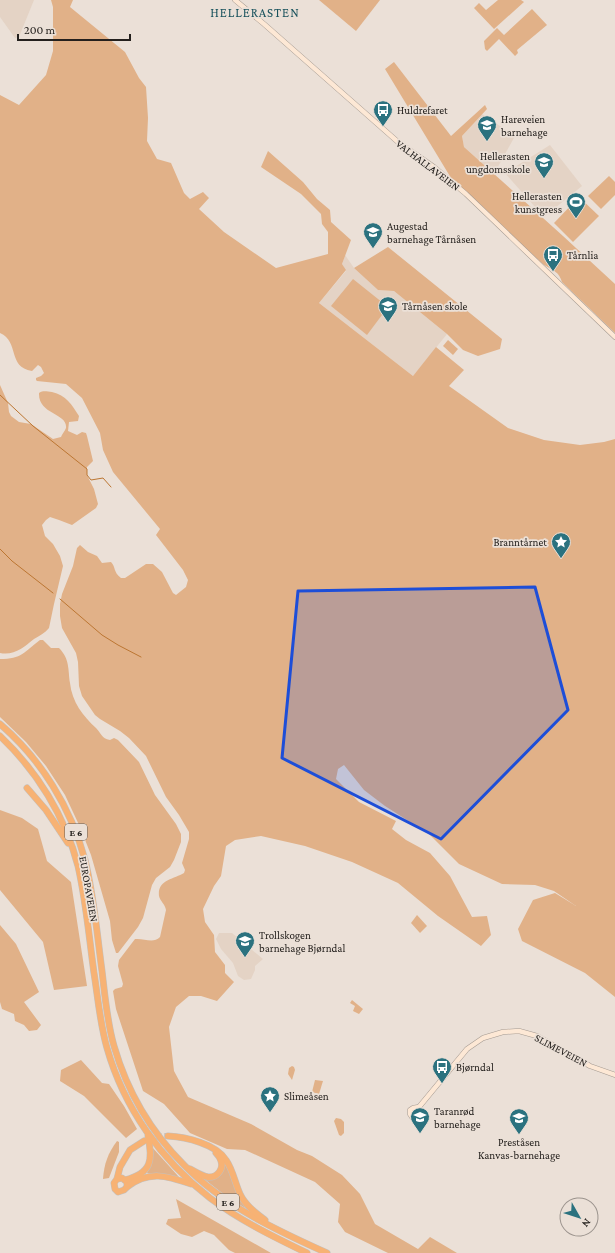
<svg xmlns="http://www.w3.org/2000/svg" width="615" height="1253" viewBox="0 0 615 1253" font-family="'Crimson Pro',serif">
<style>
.built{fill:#e4d3c5}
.green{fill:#e1b188}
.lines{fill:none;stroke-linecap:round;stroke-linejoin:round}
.stream{stroke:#bc7632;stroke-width:1}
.highway-tunnel{stroke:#c3bab2;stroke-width:6;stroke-dasharray:6 3;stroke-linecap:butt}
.secondary-casing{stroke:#a49a92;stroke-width:5.5}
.highway-casing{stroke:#c2c1c0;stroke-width:7}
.secondary{stroke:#fde8d5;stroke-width:4.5}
.highway{stroke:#f7b274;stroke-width:6}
.marked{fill:#1d4ed8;fill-opacity:0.2;stroke:#1d4ed8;stroke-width:3;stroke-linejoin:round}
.labels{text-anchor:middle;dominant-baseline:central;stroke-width:3.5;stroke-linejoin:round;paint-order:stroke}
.shield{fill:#ebe0d7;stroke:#605a55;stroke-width:1}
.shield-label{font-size:10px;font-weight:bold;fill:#24201d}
.poi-label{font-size:11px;fill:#24201d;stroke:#ebe0d7;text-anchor:start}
.street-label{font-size:11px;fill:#24201d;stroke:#ebe0d7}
.quarter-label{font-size:13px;letter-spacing:1px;fill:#1a535d;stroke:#ebe0d7}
</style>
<rect width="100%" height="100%" fill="#ebe0d7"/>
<g class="built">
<path d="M 0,0 L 34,0 L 19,37 L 15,38 L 0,17 Z"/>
<path d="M 482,114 L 515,136 L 494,174 L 464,147 L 462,136 Z"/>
<path d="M 550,145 L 582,186 L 544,217 L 505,173 Z"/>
<path d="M 345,255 L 354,268 L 378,290 L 394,291 L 447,334 L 413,376 L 319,303 L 346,271 L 342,264 Z"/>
<path d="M 219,933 L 232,933 L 263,959 L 255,966 L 255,970 L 251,979 L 244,980 L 238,976 L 233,963 L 221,949 L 216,939 Z"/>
</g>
<g class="green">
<path d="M 51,0 L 73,0 L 70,7 L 125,52 L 139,78 L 146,87 L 148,118 L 147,141 L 157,159 L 171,163 L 184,193 L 190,199 L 203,192 L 209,198 L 199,209 L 224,232 L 276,268 L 328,254 L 328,232 L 322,224 L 321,214 L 301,194 L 261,167 L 268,151 L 303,182 L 317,199 L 330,210 L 331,222 L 351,240 L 342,264 L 346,270 L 319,303 L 413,376 L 436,347 L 464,370 L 449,386 L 508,428 L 544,440 L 580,445 L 604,442 L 615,439 L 615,997 L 585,973 L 522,941 L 518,929 L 533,900 L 555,893 L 576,906 L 554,891 L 535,885 L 502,884 L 459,864 L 429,834 L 385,806 L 364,790 L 344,765 L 338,769 L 336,779 L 359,802 L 396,821 L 392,829 L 406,840 L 430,853 L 450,876 L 472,917 L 487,916 L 491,935 L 481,946 L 438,916 L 398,883 L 352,862 L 305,846 L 261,836 L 235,840 L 226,846 L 221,876 L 214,886 L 203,909 L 205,922 L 214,935 L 215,952 L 225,965 L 225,973 L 234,982 L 217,1001 L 201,996 L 189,996 L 176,1007 L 169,1027 L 174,1071 L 188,1097 L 251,1124 L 297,1150 L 312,1156 L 342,1175 L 360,1194 L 375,1224 L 418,1249 L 430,1237 L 457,1253 L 388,1253 L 345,1232 L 338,1222 L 340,1204 L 315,1182 L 245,1150 L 227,1149 L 190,1133 L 164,1104 L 143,1091 L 116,1009 L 113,991 L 115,989 L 122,987 L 123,984 L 118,966 L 119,960 L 135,939 C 144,938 153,944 160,937 L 166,910 C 165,904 160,901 159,896 C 157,880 174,879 184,873 L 185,870 L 182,863 L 189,839 L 189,832 L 179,815 L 166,797 L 146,756 L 129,738 L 120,731 L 100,719 L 95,715 L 82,696 L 79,686 L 78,662 L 76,653 L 62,628 L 60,616 L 60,604 L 62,594 L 73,566 L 77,548 L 80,545 L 88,552 L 97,556 L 102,563 L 111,562 C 116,567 113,572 121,578 L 125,578 L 146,564 L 153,564 L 162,572 L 173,593 L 176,595 L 186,587 L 188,580 L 183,570 L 156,535 L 160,529 L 113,472 L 103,450 L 100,433 L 82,398 L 66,384 L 37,381 L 36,380 L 36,378 L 41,376 L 44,373 L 41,367 L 38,365 L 32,371 C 7,367 20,342 0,333 L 0,95 L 19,105 L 46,75 L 53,51 L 53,7 Z"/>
<path d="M 319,0 L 380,0 L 356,31 Z"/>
<path d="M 498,0 L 521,0 L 524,2 L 494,29 L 474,8 L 479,3 L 486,10 Z"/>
<path d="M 532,9 L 547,25 L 517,50 L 518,53 L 515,56 L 499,39 L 487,51 L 485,49 L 484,41 L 497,28 L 504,35 Z"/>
<path d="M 394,62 L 451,136 L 485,105 L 487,109 L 462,136 L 464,147 L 563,236 L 615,284 L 615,333 L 562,282 C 559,272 554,271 546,266 C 542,264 539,260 536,258 L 451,178 L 385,69 Z"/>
<path d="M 609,176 L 615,182 L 615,195 L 601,209 L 588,196 Z"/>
<path d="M 579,197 L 599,216 L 573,242 L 554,223 Z"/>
<path d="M 388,247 L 502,339 L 500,349 L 478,356 L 463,350 L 447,334 L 394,291 L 378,290 L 354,268 Z"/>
<path d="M 353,279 L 388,307 L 367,335 L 331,306 Z"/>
<path d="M 448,340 L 458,349 L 453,355 L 443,346 Z"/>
<path d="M 0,385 L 8,403 L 9,412 L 11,416 L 19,422 L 31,424 L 53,439 L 61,437 C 62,434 65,431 66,428 C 68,413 38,415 39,393 C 44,390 47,392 52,392 C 66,395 72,405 79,416 L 78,421 L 69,422 L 68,431 L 77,435 L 82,432 L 86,433 L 87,436 L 93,461 L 87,467 L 87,475 L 94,489 L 98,504 L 96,508 L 72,525 L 59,520 L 50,517 L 46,520 L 42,525 L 45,536 L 53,544 L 60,556 L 63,566 L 54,604 L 49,628 C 45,633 39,636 34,639 C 24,647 14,656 0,653 Z"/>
<path d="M 40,640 L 43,640 L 51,648 L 59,648 C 70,659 68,670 70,683 C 72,702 83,716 96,728 C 102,734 101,738 110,740 L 114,738 L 118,740 L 139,762 L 155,795 L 176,824 L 181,834 L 181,842 L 174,860 L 170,867 L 156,878 L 152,885 L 143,918 L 138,927 L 118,953 L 116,953 L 112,940 L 110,921 L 91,855 L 80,827 L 65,795 L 46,766 L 26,742 L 0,717 L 0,659 C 22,659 24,652 40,640 Z"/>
<path d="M 0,810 L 22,818 L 38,829 L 47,861 L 71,882 L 87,986 L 54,990 L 43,942 L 0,890 Z"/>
<path d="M 417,915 L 427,926 L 420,933 L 411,923 Z"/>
<path d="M 0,925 L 16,944 L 39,992 L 24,1002 L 41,1025 L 37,1030 L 29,1031 L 24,1025 L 15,1021 L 14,1014 L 2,1009 L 0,1002 Z"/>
<path d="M 352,1000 L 363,1009 L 359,1014 L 353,1011 L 355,1006 L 350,1003 Z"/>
<path d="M 81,1060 L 102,1083 L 109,1084 L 124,1106 L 137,1129 L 126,1138 L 84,1096 L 60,1081 L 61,1070 Z"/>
<path d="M 292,1066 L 294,1067 L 295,1070 L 292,1080 L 288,1074 L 289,1068 Z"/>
<path d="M 315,1080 L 323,1081 L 319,1094 L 312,1092 Z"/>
<path d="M 336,1118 L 341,1119 L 344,1122 L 344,1133 L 341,1136 L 339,1135 L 334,1121 Z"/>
<path d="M 117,1141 L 119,1142 L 119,1152 L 109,1178 L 103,1179 C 104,1164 108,1153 117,1141 Z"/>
<path d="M 152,1147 L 179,1177 L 179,1178 L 147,1173 L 149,1168 Z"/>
<path d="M 223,1161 L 252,1212 L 227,1197 L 203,1178 L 211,1179 Z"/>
<path d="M 176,1199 L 271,1253 L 235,1253 L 229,1250 L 214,1235 L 204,1231 L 192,1237 L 181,1234 L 166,1224 L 168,1219 L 181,1218 Z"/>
</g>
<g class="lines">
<g class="stream">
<path d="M 0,395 L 33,426 L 87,469 L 87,475 L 91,480 L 103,478 L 111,487"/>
<path d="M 0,549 L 12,561 L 53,593"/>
<path d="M 60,599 L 102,635 L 118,645 L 141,657"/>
</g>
<path class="highway-tunnel" d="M 147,1140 L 160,1136 L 168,1136"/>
<defs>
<g id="secondary">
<path d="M 235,0 L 264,24 L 398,142 L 434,167 L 466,194 L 615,337"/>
<path d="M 419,1107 L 413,1108 L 410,1110 L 410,1114 L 412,1117 L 415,1118 L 418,1116 L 419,1113 L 419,1107 L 467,1049 L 483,1038 L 503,1032 L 519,1031 L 537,1036 L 590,1066 L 615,1075"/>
</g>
<g id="highway">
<path d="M 0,724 C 41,759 71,808 85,860 C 94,896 97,934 102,971 C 105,996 107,1022 114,1046 C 127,1091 151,1132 184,1165 C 224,1206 276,1230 327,1253"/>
<path d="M 0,736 C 37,771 65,816 78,866 C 86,901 89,937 94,973 C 98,998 100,1024 107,1048 C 124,1108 161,1160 210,1198 C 239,1220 274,1237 307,1253"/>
<path d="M 27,788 L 46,810 L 68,843"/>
<path d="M 168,1136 C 186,1137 216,1144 226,1160 C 233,1170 235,1183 240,1194 C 245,1205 256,1213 265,1220"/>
<path d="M 190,1169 C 196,1172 202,1176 208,1177 C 217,1178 224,1169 221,1161 C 220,1157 218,1155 216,1153"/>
<path d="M 117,1179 L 122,1178 L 127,1182 L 127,1187 L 124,1190 L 118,1192 L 115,1189 L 114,1183 L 117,1179 L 120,1167 L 130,1150 L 144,1141"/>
<path d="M 125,1180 C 152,1173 153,1160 148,1136"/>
<path d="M 127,1187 C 149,1170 167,1176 191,1184"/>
</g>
</defs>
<use href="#secondary" class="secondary-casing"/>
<use href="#highway" class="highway-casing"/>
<use href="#secondary" class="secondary"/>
<use href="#highway" class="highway"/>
</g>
<path class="marked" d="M 535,587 L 568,710 L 441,839 L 282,758 L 298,591 Z"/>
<defs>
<symbol id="bus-pin" viewBox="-11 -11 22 30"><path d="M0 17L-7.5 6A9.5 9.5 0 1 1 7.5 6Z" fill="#2b727f" stroke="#ebe0d7"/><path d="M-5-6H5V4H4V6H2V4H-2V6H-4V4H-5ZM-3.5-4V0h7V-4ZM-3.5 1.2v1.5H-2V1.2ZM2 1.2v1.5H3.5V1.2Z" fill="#fff"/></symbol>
<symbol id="school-pin" viewBox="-11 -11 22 30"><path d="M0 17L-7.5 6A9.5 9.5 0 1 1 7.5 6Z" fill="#2b727f" stroke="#ebe0d7"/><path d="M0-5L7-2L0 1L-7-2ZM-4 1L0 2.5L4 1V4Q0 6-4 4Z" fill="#fff"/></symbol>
<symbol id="stadium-pin" viewBox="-11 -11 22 30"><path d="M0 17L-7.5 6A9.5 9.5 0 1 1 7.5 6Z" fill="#2b727f" stroke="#ebe0d7"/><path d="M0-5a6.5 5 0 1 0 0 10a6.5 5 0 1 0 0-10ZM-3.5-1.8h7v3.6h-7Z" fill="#fff"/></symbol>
<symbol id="sight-pin" viewBox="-11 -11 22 30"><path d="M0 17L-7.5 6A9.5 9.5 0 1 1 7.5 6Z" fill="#2b727f" stroke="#ebe0d7"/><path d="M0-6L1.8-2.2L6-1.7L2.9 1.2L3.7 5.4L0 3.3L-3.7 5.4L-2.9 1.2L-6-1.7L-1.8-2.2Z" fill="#fff"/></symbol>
</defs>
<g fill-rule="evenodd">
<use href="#bus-pin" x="372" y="99" width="22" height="30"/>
<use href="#school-pin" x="476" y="114" width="22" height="30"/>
<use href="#school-pin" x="533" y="151" width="22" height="30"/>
<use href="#stadium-pin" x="565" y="191" width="22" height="30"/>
<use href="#school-pin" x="362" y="221" width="22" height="30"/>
<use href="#bus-pin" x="542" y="244" width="22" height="30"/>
<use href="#school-pin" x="377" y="295" width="22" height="30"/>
<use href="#sight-pin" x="550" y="531" width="22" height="30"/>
<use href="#school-pin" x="234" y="930" width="22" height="30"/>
<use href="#bus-pin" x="431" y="1056" width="22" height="30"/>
<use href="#sight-pin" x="259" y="1085" width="22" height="30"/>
<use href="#school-pin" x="409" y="1106" width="22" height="30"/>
<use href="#school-pin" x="508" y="1107" width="22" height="30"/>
</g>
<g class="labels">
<g class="shield">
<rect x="65" y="824" width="22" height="16" rx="3"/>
<rect x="217" y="1194" width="22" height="16" rx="3"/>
</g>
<g class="shield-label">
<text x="76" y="832">E 6</text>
<text x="228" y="1202">E 6</text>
</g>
<g class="poi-label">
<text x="397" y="110">Huldrefaret</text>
<text x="501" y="119">Hareveien<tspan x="501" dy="13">barnehage</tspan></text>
<text x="530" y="156" text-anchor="end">Hellerasten<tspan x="530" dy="13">ungdomsskole</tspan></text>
<text x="562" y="196" text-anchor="end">Hellerasten<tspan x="562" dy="13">kunstgress</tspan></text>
<text x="387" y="226">Augestad<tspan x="387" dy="13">barnehage Tårnåsen</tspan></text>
<text x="567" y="255">Tårnlia</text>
<text x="402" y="306">Tårnåsen skole</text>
<text x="547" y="542" text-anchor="end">Branntårnet</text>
<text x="259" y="935">Trollskogen<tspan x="259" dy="13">barnehage Bjørndal</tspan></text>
<text x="456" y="1067">Bjørndal</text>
<text x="284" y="1096">Slimeåsen</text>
<text x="434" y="1111">Taranrød<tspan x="434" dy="13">barnehage</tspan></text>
<text x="519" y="1142" text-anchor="middle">Preståsen<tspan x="519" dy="13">Kanvas-barnehage</tspan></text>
</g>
<g class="street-label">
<text transform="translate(428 165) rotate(37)">VALHALLAVEIEN</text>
<text transform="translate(89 889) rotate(80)">EUROPAVEIEN</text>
<text transform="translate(561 1050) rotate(28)">SLIMEVEIEN</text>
</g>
<g class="quarter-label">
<text x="255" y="12">HELLERASTEN</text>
</g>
</g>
<g transform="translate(579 1217) rotate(129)"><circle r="19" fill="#ebe0d7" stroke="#9b938d"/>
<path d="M0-3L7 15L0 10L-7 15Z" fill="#2b727f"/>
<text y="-6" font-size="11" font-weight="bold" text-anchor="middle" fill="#24201d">N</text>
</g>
<path d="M18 34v6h112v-6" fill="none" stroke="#24201d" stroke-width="2"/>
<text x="24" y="34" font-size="12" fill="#24201d" stroke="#ebe0d7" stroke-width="3" paint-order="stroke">200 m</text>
</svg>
